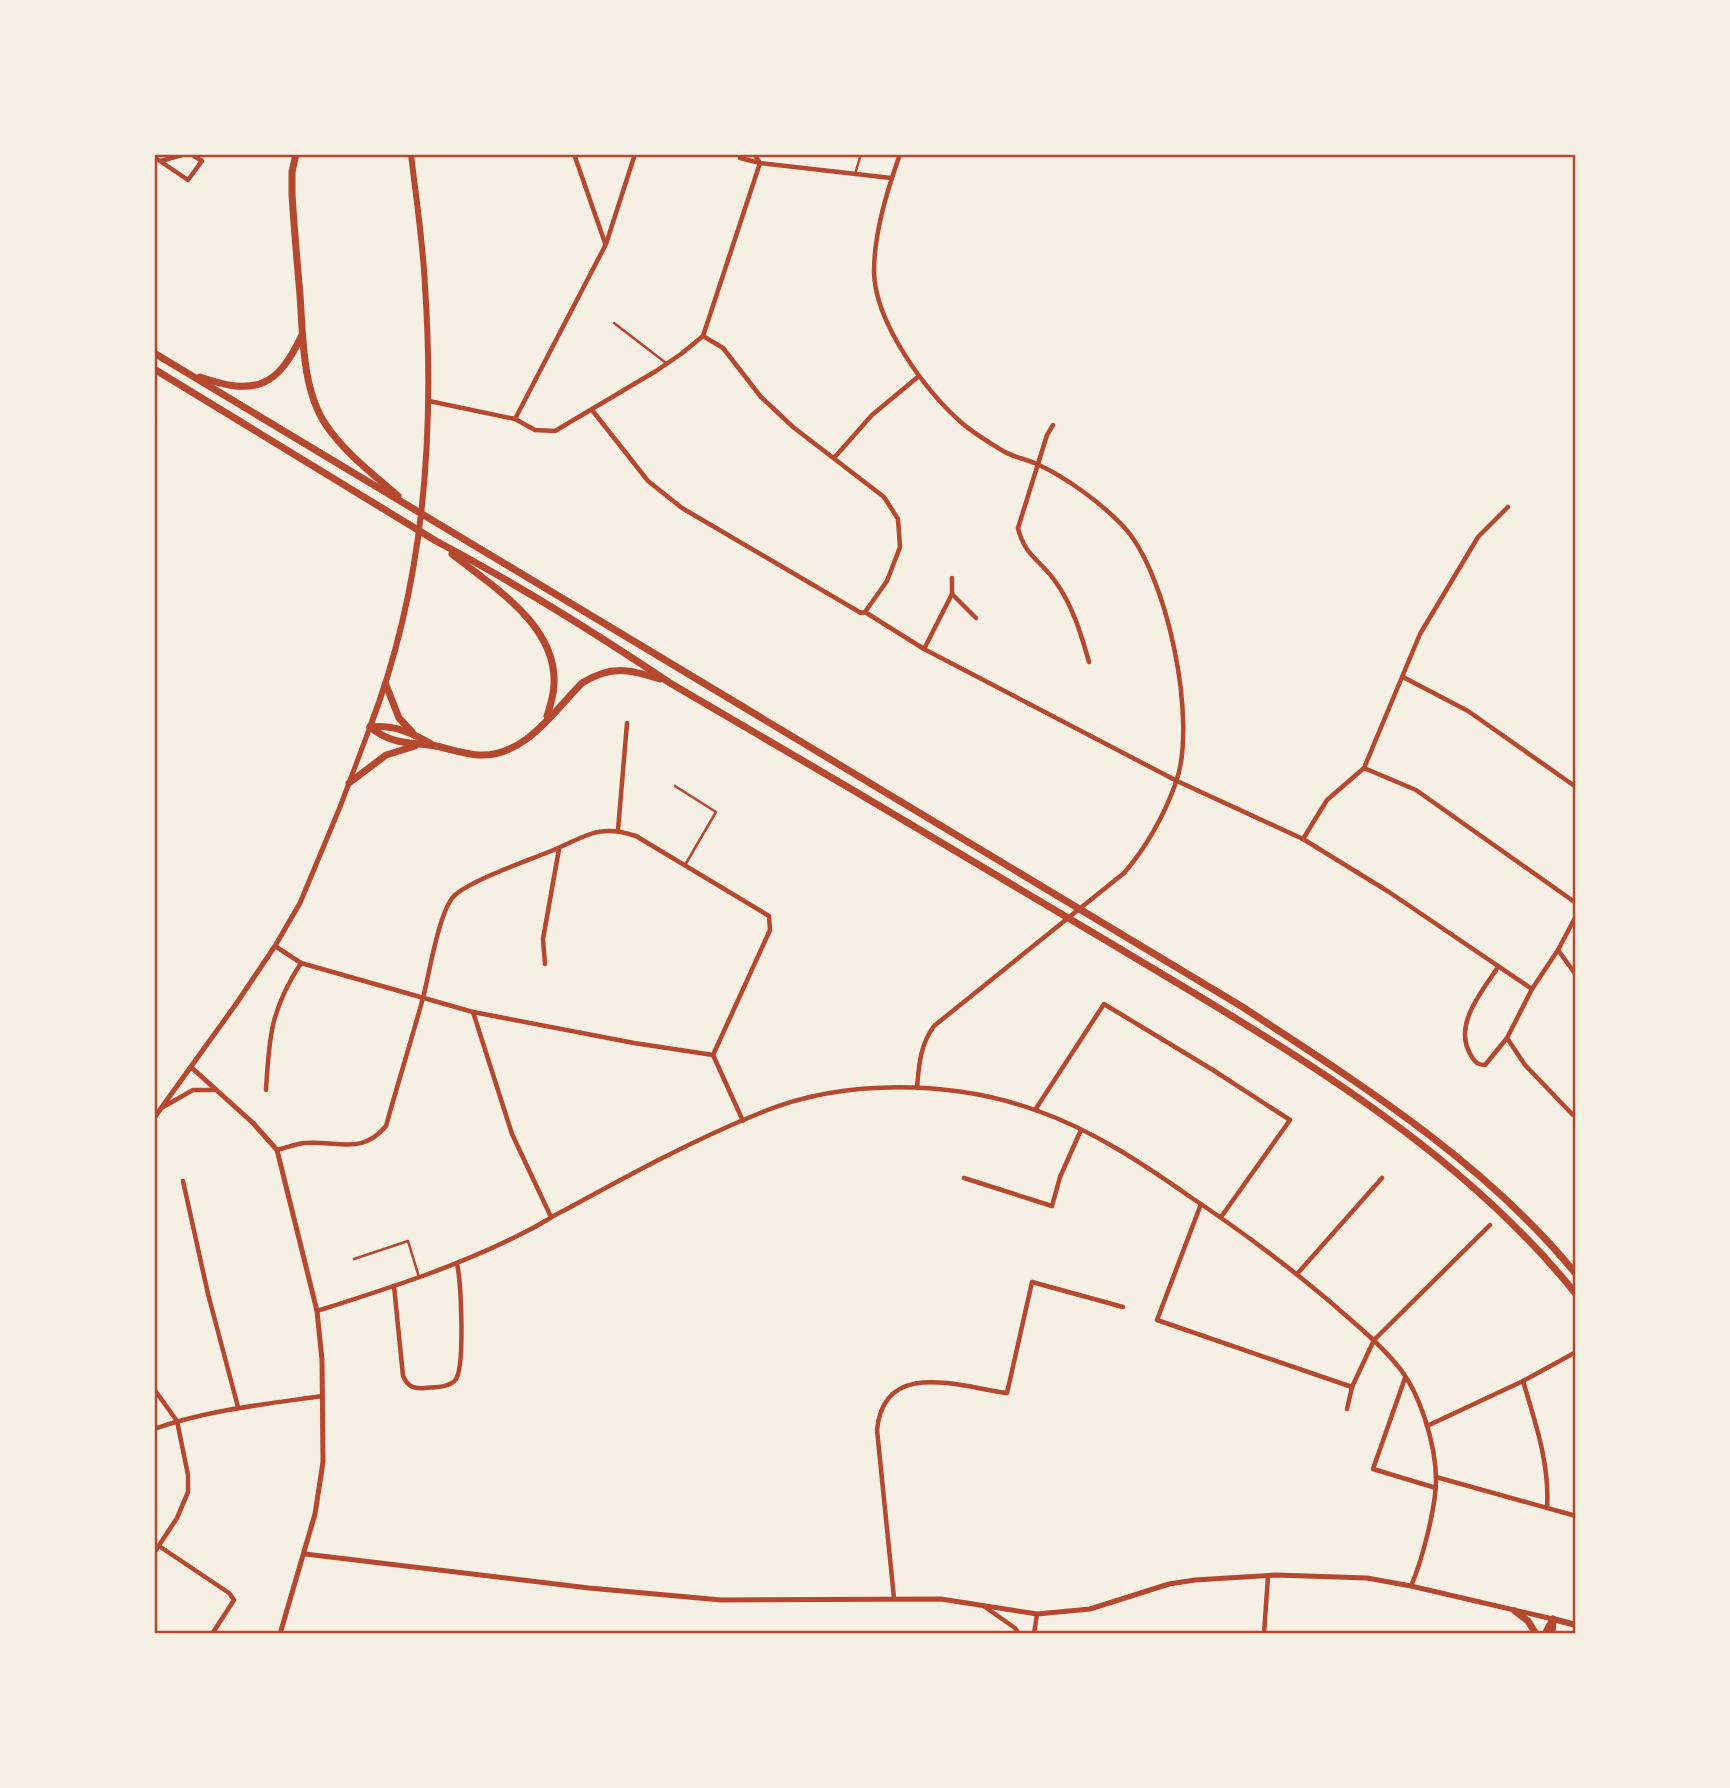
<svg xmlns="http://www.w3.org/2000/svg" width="1730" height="1788" viewBox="0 0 1730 1788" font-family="'Space Grotesk',sans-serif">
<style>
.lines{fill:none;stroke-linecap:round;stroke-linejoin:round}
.service{stroke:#b5482f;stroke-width:2.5}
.minor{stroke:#b5482f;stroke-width:4.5}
.tertiary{stroke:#b5482f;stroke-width:5}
.secondary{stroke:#b5482f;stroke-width:6}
.trunk{stroke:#b5482f;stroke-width:7}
.neatline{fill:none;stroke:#b5482f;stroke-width:2.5}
</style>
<rect width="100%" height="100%" fill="#f6efe4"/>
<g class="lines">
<g class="service">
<path d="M 855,174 L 861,154"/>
<path d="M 614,323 L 666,363"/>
<path d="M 675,786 L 716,812 L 685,865"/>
<path d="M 354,1259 L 408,1241 L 419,1277"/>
</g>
<g class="minor">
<path d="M 574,154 L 605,243"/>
<path d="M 900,154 C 887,191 874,233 874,272 C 875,323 926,392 963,424 C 975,434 990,443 1003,451 C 1013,457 1026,459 1037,464 C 1067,478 1100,502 1123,526 C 1167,572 1198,722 1176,782 C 1165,814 1146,848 1124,873 L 934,1026 C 920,1045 919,1065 917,1088"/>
<path d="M 154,157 L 188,180 L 202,161 L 191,154"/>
<path d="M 740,158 L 760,163 L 891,178"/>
<path d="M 161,161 L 185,154"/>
<path d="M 703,336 L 723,348 L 761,397 L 793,427 L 884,497 L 898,519 L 900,547 L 887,581 L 865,612"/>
<path d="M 429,401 L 515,419 L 535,430 L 555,431 L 656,371 L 681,354 L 703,336 L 760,163 L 754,154"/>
<path d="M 592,410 L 648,481 L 682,508 L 861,613 L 865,612 L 924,649 L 1177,781 L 1303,839 L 1389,892 L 1532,989"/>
<path d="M 515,419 L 606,244 L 635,154"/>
<path d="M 154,420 L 155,419"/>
<path d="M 1053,425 L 1047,435 L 1018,528 C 1024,555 1041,561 1055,581 C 1073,606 1081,634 1089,662"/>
<path d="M 834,458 L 872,415 L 919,376"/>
<path d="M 952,594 L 976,618"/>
<path d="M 924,649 L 952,594 L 952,578"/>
<path d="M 1403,677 L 1468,711 L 1576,787"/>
<path d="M 1364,768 L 1416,790 L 1576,903"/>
<path d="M 618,830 L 627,723"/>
<path d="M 1303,839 L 1327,800 L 1364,768 L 1420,634 L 1478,537 L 1508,507"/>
<path d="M 275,946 L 301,963 L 473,1012 L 634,1043 L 713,1055"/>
<path d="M 1558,950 L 1576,975"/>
<path d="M 545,964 L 543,939 L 559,849"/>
<path d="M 1498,967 C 1482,992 1451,1026 1472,1057 C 1476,1063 1478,1065 1485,1065 L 1507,1038 L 1532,989 L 1558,950 L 1576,916"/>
<path d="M 473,1012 L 512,1134 L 551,1217"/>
<path d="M 1507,1038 L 1525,1065 L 1573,1115"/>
<path d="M 713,1055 L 743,1121"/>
<path d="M 266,1090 C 269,1036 271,1009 301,963"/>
<path d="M 163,1107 L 193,1090 L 215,1090"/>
<path d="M 1035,1110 L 1104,1004 L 1213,1070 L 1290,1120 L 1221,1217"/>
<path d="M 277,1150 C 286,1148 295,1144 304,1143 C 338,1140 361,1156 386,1126 C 398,1083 411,1041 423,998 C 429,975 439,911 454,896 C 471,880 527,861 551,851 C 585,837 598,823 636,836 L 769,916 L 770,930 L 713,1055"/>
<path d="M 964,1178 L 1052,1206 L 1060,1177 L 1081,1130"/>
<path d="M 183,1181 L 208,1294 L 238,1407"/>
<path d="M 1201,1204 L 1157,1320 L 1352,1387 L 1374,1340 L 1490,1225"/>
<path d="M 1297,1274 L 1382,1178"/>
<path d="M 394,1286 L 403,1376 C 408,1387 414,1389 425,1388 C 434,1387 450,1388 456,1379 C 465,1365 461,1282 457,1264"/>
<path d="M 317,1311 C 389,1288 460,1266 527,1231 C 540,1225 552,1216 565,1210 C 629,1175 693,1140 760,1113 C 844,1078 953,1080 1038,1111 C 1092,1130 1142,1163 1189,1196 C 1237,1228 1284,1263 1328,1300 C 1352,1321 1377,1341 1397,1365 C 1420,1392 1436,1445 1436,1480 C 1436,1507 1422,1561 1411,1586"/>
<path d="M 1405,1378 L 1373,1469 L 1436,1488"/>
<path d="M 1523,1381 L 1576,1352"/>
<path d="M 154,1389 L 177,1421 L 188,1475 L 188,1492 L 177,1518 L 154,1553"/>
<path d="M 1347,1409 L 1352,1387"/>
<path d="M 1427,1426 L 1523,1381 C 1535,1422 1550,1464 1547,1508"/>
<path d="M 154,1429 C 208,1410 266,1404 322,1396"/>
<path d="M 1436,1477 L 1576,1516"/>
<path d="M 159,1546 L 229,1593 L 234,1600 L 212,1634"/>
<path d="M 894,1598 L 877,1430 C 884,1358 960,1387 1007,1393 L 1032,1282 L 1123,1307"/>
<path d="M 985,1607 L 1015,1628 L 1019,1634"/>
<path d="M 1034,1634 L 1037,1614"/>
<path d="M 1264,1634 L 1268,1576"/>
</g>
<g class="tertiary">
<path d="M 192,1068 L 253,1123 L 277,1150 L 317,1311 L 322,1360 L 323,1462 L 315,1514 L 280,1634"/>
<path d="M 154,1118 L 236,1004 L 275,946 L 300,903 L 340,807 L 370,727"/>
<path d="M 305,1554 L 589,1588 L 721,1600 L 941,1599 L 1037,1614 L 1090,1609 L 1169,1584 L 1195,1580 L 1276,1575 L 1367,1578 L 1411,1586 L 1553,1619"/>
</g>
<g class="secondary">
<path d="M 370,727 C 424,586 435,436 425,286 C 423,242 416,198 411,154"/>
<path d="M 1553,1619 L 1576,1625"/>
</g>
<g class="trunk">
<path d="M 296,154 L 292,172 L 292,194 C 294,227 297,261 300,295 C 303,336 302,389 326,425 C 345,453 373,474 398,496"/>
<path d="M 154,353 L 1241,1006 C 1360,1084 1485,1162 1576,1274"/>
<path d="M 154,369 L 436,541 C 517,584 594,632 670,683 C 818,769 965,856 1112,944 C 1278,1044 1453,1141 1576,1294"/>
<path d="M 200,377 C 255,396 277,388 302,335"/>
<path d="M 452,554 C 492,586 557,625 554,684 C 554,695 550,706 547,716"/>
<path d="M 386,685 L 399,718 L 412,732"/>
<path d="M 370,727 C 392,745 410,742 436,746 C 450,749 464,754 479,755 C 525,757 553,712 582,683 C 611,665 629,669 660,679"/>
<path d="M 370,727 C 394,724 412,733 433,745"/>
<path d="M 349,783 L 386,755 L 415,746"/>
<path d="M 1515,1611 L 1528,1621 L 1536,1634"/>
<path d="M 1545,1634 L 1553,1619"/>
<path d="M 1552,1634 L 1553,1620"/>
<path d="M 1574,1634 L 1576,1633"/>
</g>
</g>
<rect width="1730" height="1788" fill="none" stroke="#f6efe4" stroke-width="312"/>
<rect x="156" y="156" width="1418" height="1476" class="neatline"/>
</svg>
